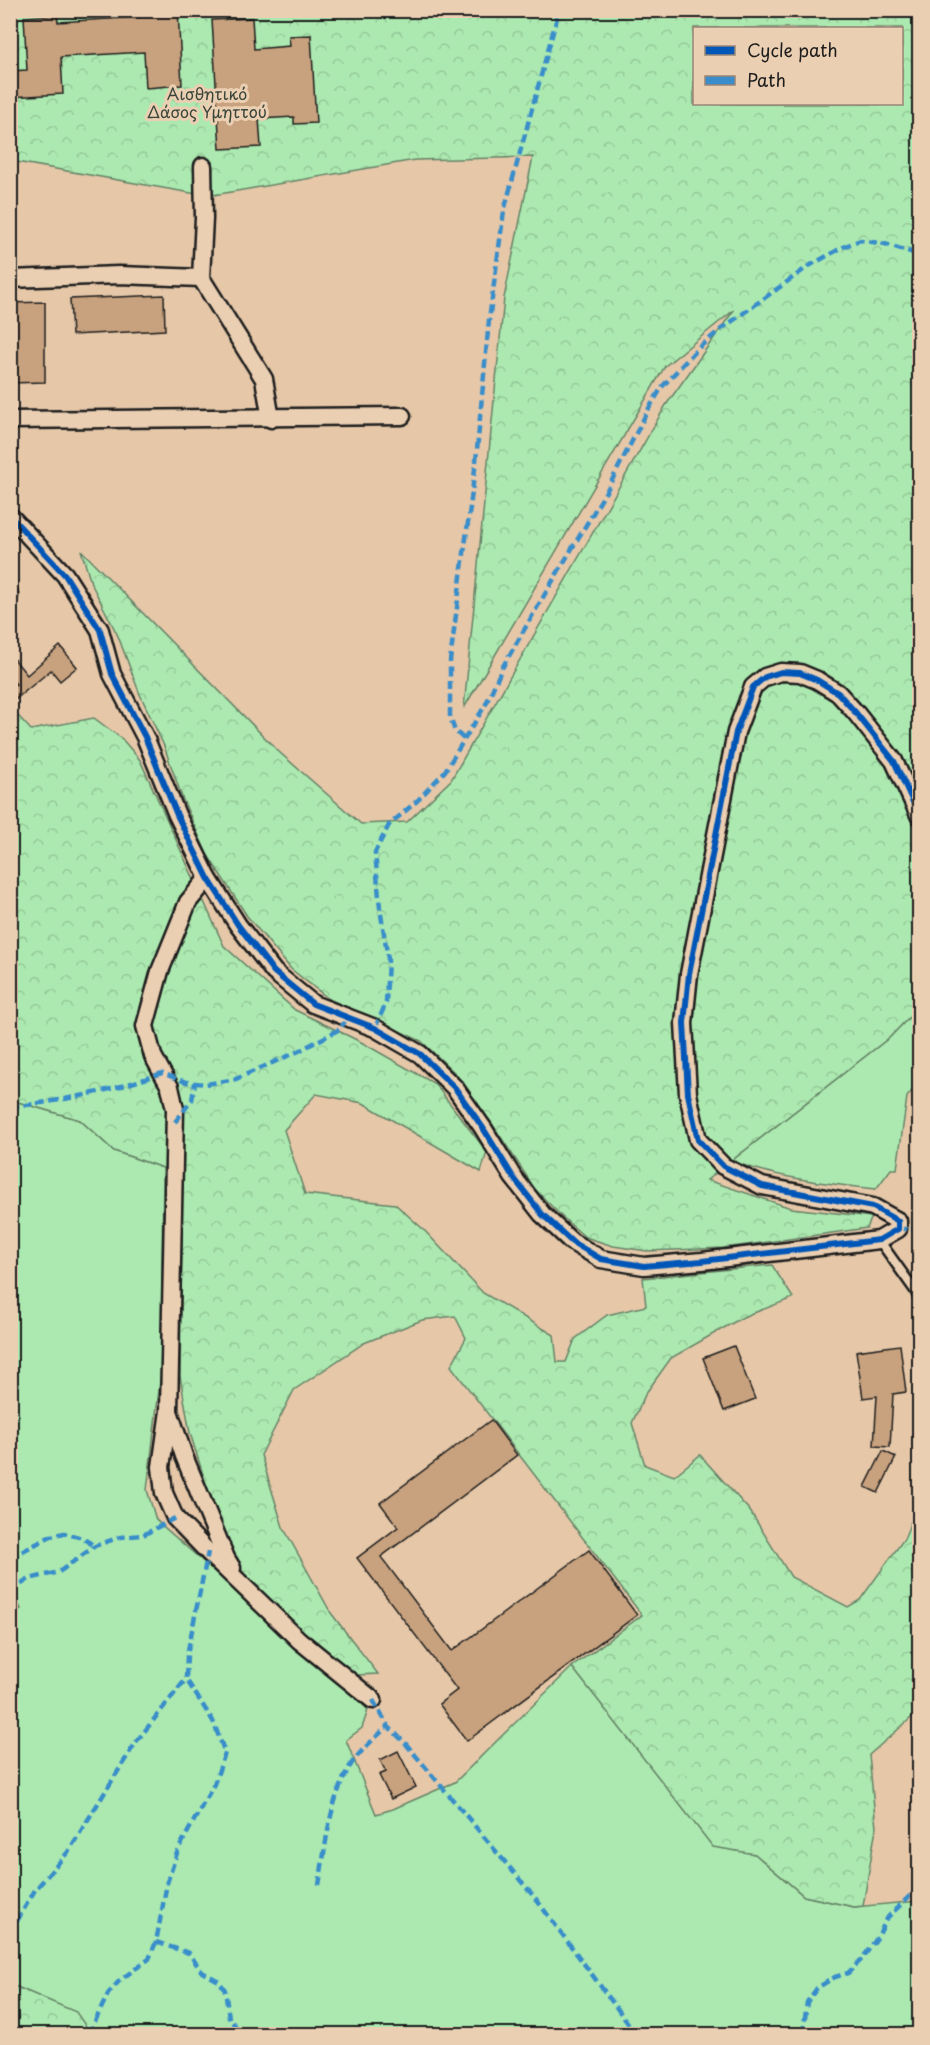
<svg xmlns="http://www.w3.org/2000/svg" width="930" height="2045" viewBox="0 0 930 2045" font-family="'Playpen Sans',sans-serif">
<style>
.grass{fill:#ace9b0;stroke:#648266;stroke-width:1.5}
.forest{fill:url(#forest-crowns);stroke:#648266;stroke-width:1.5;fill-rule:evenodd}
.building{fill:#c8a27e;stroke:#1c1c1c;stroke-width:1.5}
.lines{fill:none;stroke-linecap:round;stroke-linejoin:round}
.service-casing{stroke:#1c1c1c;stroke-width:13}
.minor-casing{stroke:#1c1c1c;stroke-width:21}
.service{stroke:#ebcfb2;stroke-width:8}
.minor{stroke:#ebcfb2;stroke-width:16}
.quiet{stroke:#388dca;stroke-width:4.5;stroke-dasharray:9 4.5;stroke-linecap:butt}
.cycleway-casing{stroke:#ebcfb2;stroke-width:10}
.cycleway{stroke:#0057b8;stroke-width:6}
.labels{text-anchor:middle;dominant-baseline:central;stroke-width:6;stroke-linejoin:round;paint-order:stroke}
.park-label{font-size:16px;fill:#39453a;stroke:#ebcfb2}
</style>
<defs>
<pattern id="forest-crowns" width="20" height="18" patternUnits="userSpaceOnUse" patternTransform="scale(1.5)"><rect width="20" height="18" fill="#ace9b0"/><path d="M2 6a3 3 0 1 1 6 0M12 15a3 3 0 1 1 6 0" fill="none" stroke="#93c797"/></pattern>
</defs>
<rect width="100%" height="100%" fill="#e6c8a9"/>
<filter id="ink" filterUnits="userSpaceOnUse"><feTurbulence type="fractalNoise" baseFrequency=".0167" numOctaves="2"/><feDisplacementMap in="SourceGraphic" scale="12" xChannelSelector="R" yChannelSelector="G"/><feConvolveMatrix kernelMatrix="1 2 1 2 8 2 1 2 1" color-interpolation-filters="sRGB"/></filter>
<g filter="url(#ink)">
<g class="grass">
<path d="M 919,1007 L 919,1082 L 907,1097 L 897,1169 L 891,1169 L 876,1189 C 827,1184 778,1178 731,1161 L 890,1037 Z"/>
<path d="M 11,1100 L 80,1120 L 114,1151 L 163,1168 L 161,1373 L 147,1490 L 156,1520 L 341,1683 L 368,1710 L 362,1728 L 346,1740 L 376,1814 L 393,1809 L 455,1782 L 572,1667 L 713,1846 L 755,1854 L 804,1896 L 854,1907 L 919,1901 L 919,2034 L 91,2034 L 75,2012 L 12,1985 L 11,1987 L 10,1616 L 21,1609 L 10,1587 Z"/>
</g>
<g class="forest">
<path d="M 10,11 L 919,11 L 919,1007 L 890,1037 L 707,1180 L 791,1208 L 872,1217 L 867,1228 L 725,1248 L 647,1251 L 613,1246 L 585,1237 L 561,1216 L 535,1189 L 493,1125 L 456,1074 L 421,1041 L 329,999 L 291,969 L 247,916 L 207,854 L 183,800 L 164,746 L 139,692 L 118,636 L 91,583 L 81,550 L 279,752 L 361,824 L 407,822 L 451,780 L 666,405 L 734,310 L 665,366 L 464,708 L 504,298 L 533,157 L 415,160 L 208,196 L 11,161 ZM 694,28 L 902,28 L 902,104 L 694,104 Z"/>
<path d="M 10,707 L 31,730 L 94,718 L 122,739 L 140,760 L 224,946 L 295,1010 L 361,1042 L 435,1084 L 487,1152 L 481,1172 L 363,1103 L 316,1094 L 284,1130 L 305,1194 L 395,1204 L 423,1229 L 483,1293 L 554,1335 L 557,1362 L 566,1362 L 575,1339 L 607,1315 L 646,1306 L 643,1278 L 772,1265 L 793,1298 L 743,1317 L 671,1358 L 646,1393 L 632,1423 L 645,1465 L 674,1476 L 700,1455 L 750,1511 L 791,1577 L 848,1607 L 860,1600 L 904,1539 L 919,1502 L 919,1711 L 869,1755 L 876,1828 L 863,1906 L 854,1907 L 804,1896 L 755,1854 L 713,1847 L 572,1667 L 642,1615 L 451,1366 L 466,1338 L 455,1316 L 422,1320 L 364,1343 L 294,1390 L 261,1455 L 283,1527 L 331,1613 L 378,1674 L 356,1675 L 295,1627 L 248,1581 L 230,1550 L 216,1516 L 190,1433 L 180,1376 L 183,1170 L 163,1168 L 114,1151 L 80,1120 L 11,1100 Z"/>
<path d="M 12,1985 L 76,2012 L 91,2034 L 11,2034 Z"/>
</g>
<g class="building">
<path d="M 178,10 L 182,85 L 146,88 L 144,52 L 61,57 L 63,94 L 10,97 L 10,71 L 27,70 L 24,17 L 57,15 L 58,22 L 141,17 L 140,11 Z"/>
<path d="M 252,18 L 254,49 L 290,46 L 289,36 L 311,35 L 316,123 L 294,124 L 294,117 L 259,119 L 261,147 L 220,149 L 212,20 Z"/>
<path d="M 164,295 L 165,330 L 72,335 L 70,299 Z"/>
<path d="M 45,302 L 45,382 L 10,383 L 10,303 Z"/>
<path d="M 60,646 L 77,667 L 60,681 L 51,670 L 16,699 L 10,692 L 10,688 L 16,684 L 10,677 L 10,654 L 27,675 Z"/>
<path d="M 900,1345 L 906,1392 L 893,1394 L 890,1447 L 874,1446 L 877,1396 L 863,1398 L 856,1351 Z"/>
<path d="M 734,1346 L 755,1399 L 724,1411 L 703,1358 Z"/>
<path d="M 491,1420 L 517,1455 L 381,1557 L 452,1651 L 589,1550 L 637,1615 L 467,1741 L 439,1704 L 457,1690 L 357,1558 L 398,1527 L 380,1503 Z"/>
<path d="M 883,1451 L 896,1457 L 878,1493 L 865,1487 Z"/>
<path d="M 398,1751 L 416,1787 L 391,1799 L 379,1775 L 386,1772 L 380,1760 Z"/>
</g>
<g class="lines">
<defs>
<g id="service">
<path d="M 10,581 L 13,595 L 10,610"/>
<path d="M 879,1240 L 916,1292 L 920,1302"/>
</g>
<g id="minor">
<path d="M 203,166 L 204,218 L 201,278 L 264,379 L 271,419"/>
<path d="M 10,279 L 119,275 L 201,278"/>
<path d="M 10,420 L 402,416"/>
<path d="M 10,516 L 65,575 L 100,630 L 112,674 L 145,737 L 177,815 L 208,878 L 238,925 L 274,972 L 313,1004 L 375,1028 L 420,1054 L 455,1088 L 483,1128 L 513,1177 L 542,1214 L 572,1242 L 601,1259 L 644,1266 L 702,1261 L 879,1240 L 898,1229 L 898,1221 L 873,1207 L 762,1186 L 723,1166 L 698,1140 L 688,1094 L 684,1023 L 689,974 L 736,732 L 753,687 L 765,677 L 781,672 L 800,673 L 817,680 L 838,693 L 856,713 L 894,761 L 920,817"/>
<path d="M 208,878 L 188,902 L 160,971 L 145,1026 L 153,1056 L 170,1087 L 175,1109 L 169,1411 L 161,1467 L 164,1493 L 175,1518 L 208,1552 L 299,1640 L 373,1700"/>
<path d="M 170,1414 L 184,1456 L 226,1558 L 232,1568"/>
</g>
</defs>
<use href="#service" class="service-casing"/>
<use href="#minor" class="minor-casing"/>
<use href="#service" class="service"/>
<use href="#minor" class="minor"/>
<g class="quiet">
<path d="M 464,739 L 455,731 L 450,717 L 450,661 L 476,461 L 489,320 L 504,211 L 559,10"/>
<path d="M 375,1028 L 386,1003 L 388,959 L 380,908 L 375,852 L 389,825 L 417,801 L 445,771 L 486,704 L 502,668 L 542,599 L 608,488 L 648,410 L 662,387 L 697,349 L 720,330 L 809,266 L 845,246 L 861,240 L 885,244 L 920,255"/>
<path d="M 10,1107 C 63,1101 112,1091 162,1073 L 186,1082 L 206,1084 L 236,1079 L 299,1051 L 340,1029 L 347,1018"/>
<path d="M 175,1122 L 192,1100 L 195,1083"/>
<path d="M 898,1229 L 920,1229"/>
<path d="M 10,1558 L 51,1536 L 64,1533 L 82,1538 L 95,1546"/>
<path d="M 10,1592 L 29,1579 L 59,1572 L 95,1546 L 120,1537 L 143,1535 L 175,1518"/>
<path d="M 373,1700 L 388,1726 L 406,1744 L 536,1899 L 636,2034"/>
<path d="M 319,1885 C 326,1845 329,1799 352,1763 C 362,1749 375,1738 388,1726"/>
<path d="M 10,1933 L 35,1890 L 68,1852 L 136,1742 L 186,1679"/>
<path d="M 156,1942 L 189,1953 L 202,1972 L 219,1981 L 225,1990 L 229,2018 L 242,2034"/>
<path d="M 89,2034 L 108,1994 L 120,1980 L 149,1959 L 156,1942 L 167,1883 L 178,1850 L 214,1784 L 225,1753 L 213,1721 L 186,1679 L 187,1655 L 208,1552"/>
<path d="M 803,2034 L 807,2002 L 817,1988 L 835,1977 L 848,1973 L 862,1959 L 877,1938 L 888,1917 L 918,1888 L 920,1881"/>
</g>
<defs>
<path id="cycleway" d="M 10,516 L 65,575 L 100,630 L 112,674 L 145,737 L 177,815 L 208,878 L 238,925 L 274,972 L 313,1004 L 375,1028 L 420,1054 L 455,1088 L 483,1128 L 513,1177 L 542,1214 L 572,1242 L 601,1259 L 644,1266 L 702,1261 L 879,1240 L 898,1229 L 898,1221 L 873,1207 L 762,1186 L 723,1166 L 698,1140 L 688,1094 L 684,1023 L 689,974 L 736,732 L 753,687 L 765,677 L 781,672 L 800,673 L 817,680 L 838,693 L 856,713 L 894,761 L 920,817"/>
</defs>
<use href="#cycleway" class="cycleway-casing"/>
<use href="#cycleway" class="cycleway"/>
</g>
</g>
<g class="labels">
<g class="park-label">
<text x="207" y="93">Αισθητικό<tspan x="207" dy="18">Δάσος Υμηττού</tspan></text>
</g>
</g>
<rect width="930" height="2045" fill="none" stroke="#ebcfb2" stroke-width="36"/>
<rect x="18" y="18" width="894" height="2009" fill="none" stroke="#1c1c1c" stroke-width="2" filter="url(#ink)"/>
<rect x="693" y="27" width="210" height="78" fill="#ebcfb2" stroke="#988776" stroke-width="1.5"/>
<rect x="705" y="46" width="30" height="9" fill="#0057b8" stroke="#988776" stroke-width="1.5"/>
<text x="747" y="57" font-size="18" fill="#1c1c1c">Cycle path</text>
<rect x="705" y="76" width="30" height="9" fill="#388dca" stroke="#988776" stroke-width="1.5"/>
<text x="747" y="87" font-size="18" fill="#1c1c1c">Path</text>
</svg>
